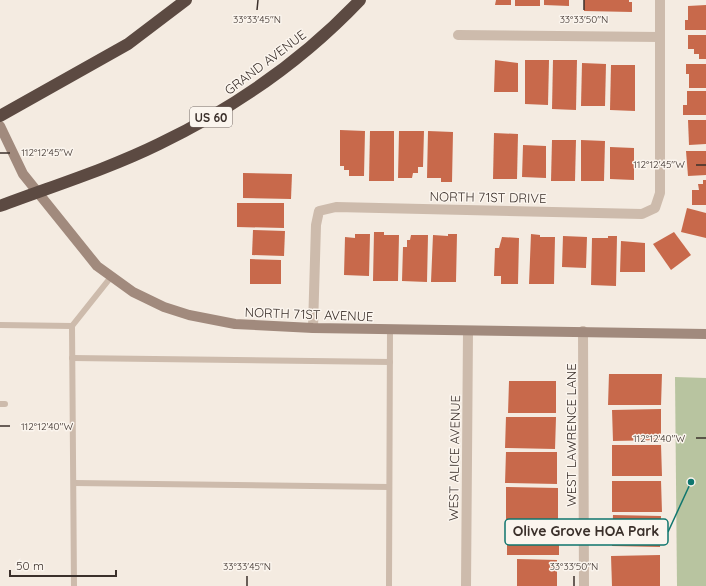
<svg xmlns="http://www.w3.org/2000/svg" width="706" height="586" viewBox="0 0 706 586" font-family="Quicksand,sans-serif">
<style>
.green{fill:#b8c4a0}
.building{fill:#c8694b}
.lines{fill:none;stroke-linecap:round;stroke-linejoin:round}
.lane{stroke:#cdbbac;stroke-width:6}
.street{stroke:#cdbbac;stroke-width:10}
.secondary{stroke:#a18a7d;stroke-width:10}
.highway{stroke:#5c4a42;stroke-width:12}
.ticks{fill:none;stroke:#3b302b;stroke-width:1.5}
.labels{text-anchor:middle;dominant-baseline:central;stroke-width:3;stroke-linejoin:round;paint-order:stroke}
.shield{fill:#fbf5ee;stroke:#756b66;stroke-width:1}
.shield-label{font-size:12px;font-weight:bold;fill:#3b302b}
.street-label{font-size:13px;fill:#3b302b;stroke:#fbf5ee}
.ticks-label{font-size:10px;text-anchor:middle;fill:#3b302b;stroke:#fbf5ee;stroke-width:3;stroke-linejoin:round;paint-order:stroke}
.leader{fill:none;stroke:#0f766e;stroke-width:1.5}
.callout-dot{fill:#0f766e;stroke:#fbf5ee;stroke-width:1.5}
.callout{fill:#fbf5ee;stroke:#0f766e;stroke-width:1.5}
.callout-label{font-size:14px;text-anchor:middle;font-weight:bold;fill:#3b302b}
</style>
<rect width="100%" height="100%" fill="#f4ebe1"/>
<path class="green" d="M 675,377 L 706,378 L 706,586 L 677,586 Z"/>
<g class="building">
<path d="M 496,0 L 511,0 L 511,5 L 495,5 Z"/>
<rect x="515" y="0" width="25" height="6"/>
<path d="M 544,0 L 569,0 L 569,6 L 544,5 Z"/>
<path d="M 584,0 L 629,0 L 629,2 L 632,2 L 632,12 L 584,11 Z"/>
<path d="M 706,5 L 706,30 L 685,30 L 685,20 L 688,20 L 688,6 Z"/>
<path d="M 688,35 L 706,35 L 706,59 L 699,59 L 699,54 L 694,54 L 694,49 L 688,49 Z"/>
<path d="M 495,60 L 518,63 L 518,92 L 494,92 Z"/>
<path d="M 525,60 L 549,60 L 548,105 L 525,104 Z"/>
<path d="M 553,60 L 577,60 L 576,110 L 552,109 Z"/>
<path d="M 582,63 L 606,64 L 605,106 L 581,106 Z"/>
<path d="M 686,64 L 706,64 L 706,88 L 689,88 L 689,74 L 686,74 Z"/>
<path d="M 611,65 L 635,65 L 635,111 L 610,110 Z"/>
<path d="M 687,91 L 706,91 L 706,115 L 683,115 L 683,105 L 687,105 Z"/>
<path d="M 688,120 L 706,120 L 706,144 L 689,145 Z"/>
<path d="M 340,130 L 365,131 L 364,176 L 349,176 L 349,170 L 344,170 L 344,166 L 340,166 Z"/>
<path d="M 370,131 L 394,131 L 394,181 L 369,181 Z"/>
<path d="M 399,131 L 424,131 L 423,167 L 418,167 L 418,173 L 413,173 L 412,178 L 398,178 Z"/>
<path d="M 428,131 L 453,132 L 452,182 L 441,182 L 441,178 L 427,178 Z"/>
<path d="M 494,133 L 518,134 L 517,179 L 493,179 Z"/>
<path d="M 552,140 L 576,140 L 575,181 L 551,181 Z"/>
<path d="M 581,140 L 605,141 L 604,181 L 581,181 Z"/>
<path d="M 523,145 L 546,146 L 546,178 L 522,177 Z"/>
<path d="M 610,147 L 634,148 L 634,180 L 610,179 Z"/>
<path d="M 686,151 L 706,151 L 706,175 L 688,176 Z"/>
<path d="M 243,173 L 292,174 L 291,199 L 243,198 Z"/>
<path d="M 703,180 L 706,180 L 706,205 L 692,205 L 692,190 L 699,190 L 698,184 L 703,184 Z"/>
<path d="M 237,203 L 284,203 L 284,228 L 237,227 Z"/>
<path d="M 687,208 L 706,213 L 706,238 L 681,232 Z"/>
<path d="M 253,230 L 285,231 L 284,256 L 252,255 Z"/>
<path d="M 374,232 L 384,232 L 384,235 L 399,235 L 398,281 L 373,281 Z"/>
<path d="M 674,232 L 691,255 L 671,270 L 653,244 Z"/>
<path d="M 355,234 L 370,234 L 369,276 L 344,275 L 345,237 L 355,238 Z"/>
<path d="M 448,234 L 457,234 L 456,282 L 431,282 L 433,235 L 448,236 Z"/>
<path d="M 531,234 L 540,235 L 540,237 L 555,237 L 554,284 L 529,284 Z"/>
<path d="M 411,235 L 428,235 L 427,282 L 402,281 L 403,247 L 407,247 L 407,240 L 410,240 Z"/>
<path d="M 563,236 L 587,237 L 586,268 L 562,267 Z"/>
<path d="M 608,236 L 617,236 L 616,286 L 591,285 L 592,238 L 608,238 Z"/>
<path d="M 502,237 L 519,238 L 518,284 L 501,284 L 501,276 L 494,276 L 495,248 L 499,248 Z"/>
<path d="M 621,241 L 645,243 L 645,272 L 620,272 Z"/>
<path d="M 250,259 L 281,260 L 281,284 L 250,284 Z"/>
<path d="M 609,374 L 662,374 L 661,405 L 608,405 Z"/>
<path d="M 509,381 L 556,381 L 556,413 L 508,413 Z"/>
<path d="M 661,409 L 661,440 L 613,441 L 612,410 Z"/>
<path d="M 506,417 L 556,417 L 555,449 L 505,448 Z"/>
<path d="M 612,445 L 661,445 L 662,476 L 612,476 Z"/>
<path d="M 506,452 L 557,452 L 557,484 L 505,483 Z"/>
<path d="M 612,481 L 661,481 L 662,512 L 612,512 Z"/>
<path d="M 506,487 L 558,488 L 558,520 L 506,520 Z"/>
<path d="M 613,515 L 661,516 L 660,547 L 612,546 Z"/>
<rect x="507" y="524" width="52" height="31"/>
<path d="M 660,555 L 660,586 L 612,586 L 611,556 Z"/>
<path d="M 517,559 L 557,560 L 557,586 L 517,586 Z"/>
</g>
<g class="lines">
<g class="lane">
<path d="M 0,325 L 72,326"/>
<path d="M 72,358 L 390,362"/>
<path d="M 0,404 L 5,404"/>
<path d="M 74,483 L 389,487"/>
<path d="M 74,586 L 72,326 L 111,277"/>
<path d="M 389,586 L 390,330"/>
</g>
<g class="street">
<path d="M 458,35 L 660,37"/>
<path d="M 313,328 L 316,225 L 319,211 L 336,207 L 642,214 L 655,208 L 660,193 L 660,0"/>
<path d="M 583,331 L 584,586"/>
<path d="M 466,586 L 468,331"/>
</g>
<path class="secondary" d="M 0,126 L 23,174 L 97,266 L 133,292 L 164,307 L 189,315 L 235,324 L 313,328 L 706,334"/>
<g class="highway">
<path d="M 0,116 L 128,44 L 186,0"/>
<path d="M 0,206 C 53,186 108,169 159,144 C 234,108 303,60 360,0"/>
</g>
</g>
<path class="ticks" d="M 257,10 L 258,0M 584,10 L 584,0M 0,153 L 10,153M 696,165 L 706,165M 0,426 L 10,426M 696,438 L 706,438M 247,586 L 247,576M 574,586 L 574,576"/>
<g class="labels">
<rect class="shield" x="190" y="107" width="42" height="20" rx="3"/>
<g class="shield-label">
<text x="211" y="117">US 60</text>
</g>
<g class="street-label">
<text transform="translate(265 62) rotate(-37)">GRAND AVENUE</text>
<text transform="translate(488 197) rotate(1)">NORTH 71ST DRIVE</text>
<text transform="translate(309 314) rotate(2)">NORTH 71ST AVENUE</text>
<text transform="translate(571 435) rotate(-90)">WEST LAWRENCE LANE</text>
<text transform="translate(454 458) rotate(-89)">WEST ALICE AVENUE</text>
</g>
</g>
<g class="ticks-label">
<text x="257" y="23">33°33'45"N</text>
<text x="584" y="23">33°33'50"N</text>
<text x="47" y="156">112°12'45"W</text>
<text x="659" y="168">112°12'45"W</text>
<text x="47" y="430">112°12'40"W</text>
<text x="659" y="442">112°12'40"W</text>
<text x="247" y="570">33°33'45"N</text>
<text x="574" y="570">33°33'50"N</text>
</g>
<path class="leader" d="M691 482L668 532"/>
<circle class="callout-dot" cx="691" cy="482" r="4"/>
<rect class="callout" x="505" y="519" width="163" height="26" rx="4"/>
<g class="callout-label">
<text x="586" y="536">Olive Grove HOA Park</text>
</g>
<path d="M10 570v6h106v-6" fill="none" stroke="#3b302b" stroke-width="2"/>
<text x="16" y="570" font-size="12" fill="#3b302b" stroke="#fbf5ee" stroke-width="3" paint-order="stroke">50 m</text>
</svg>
